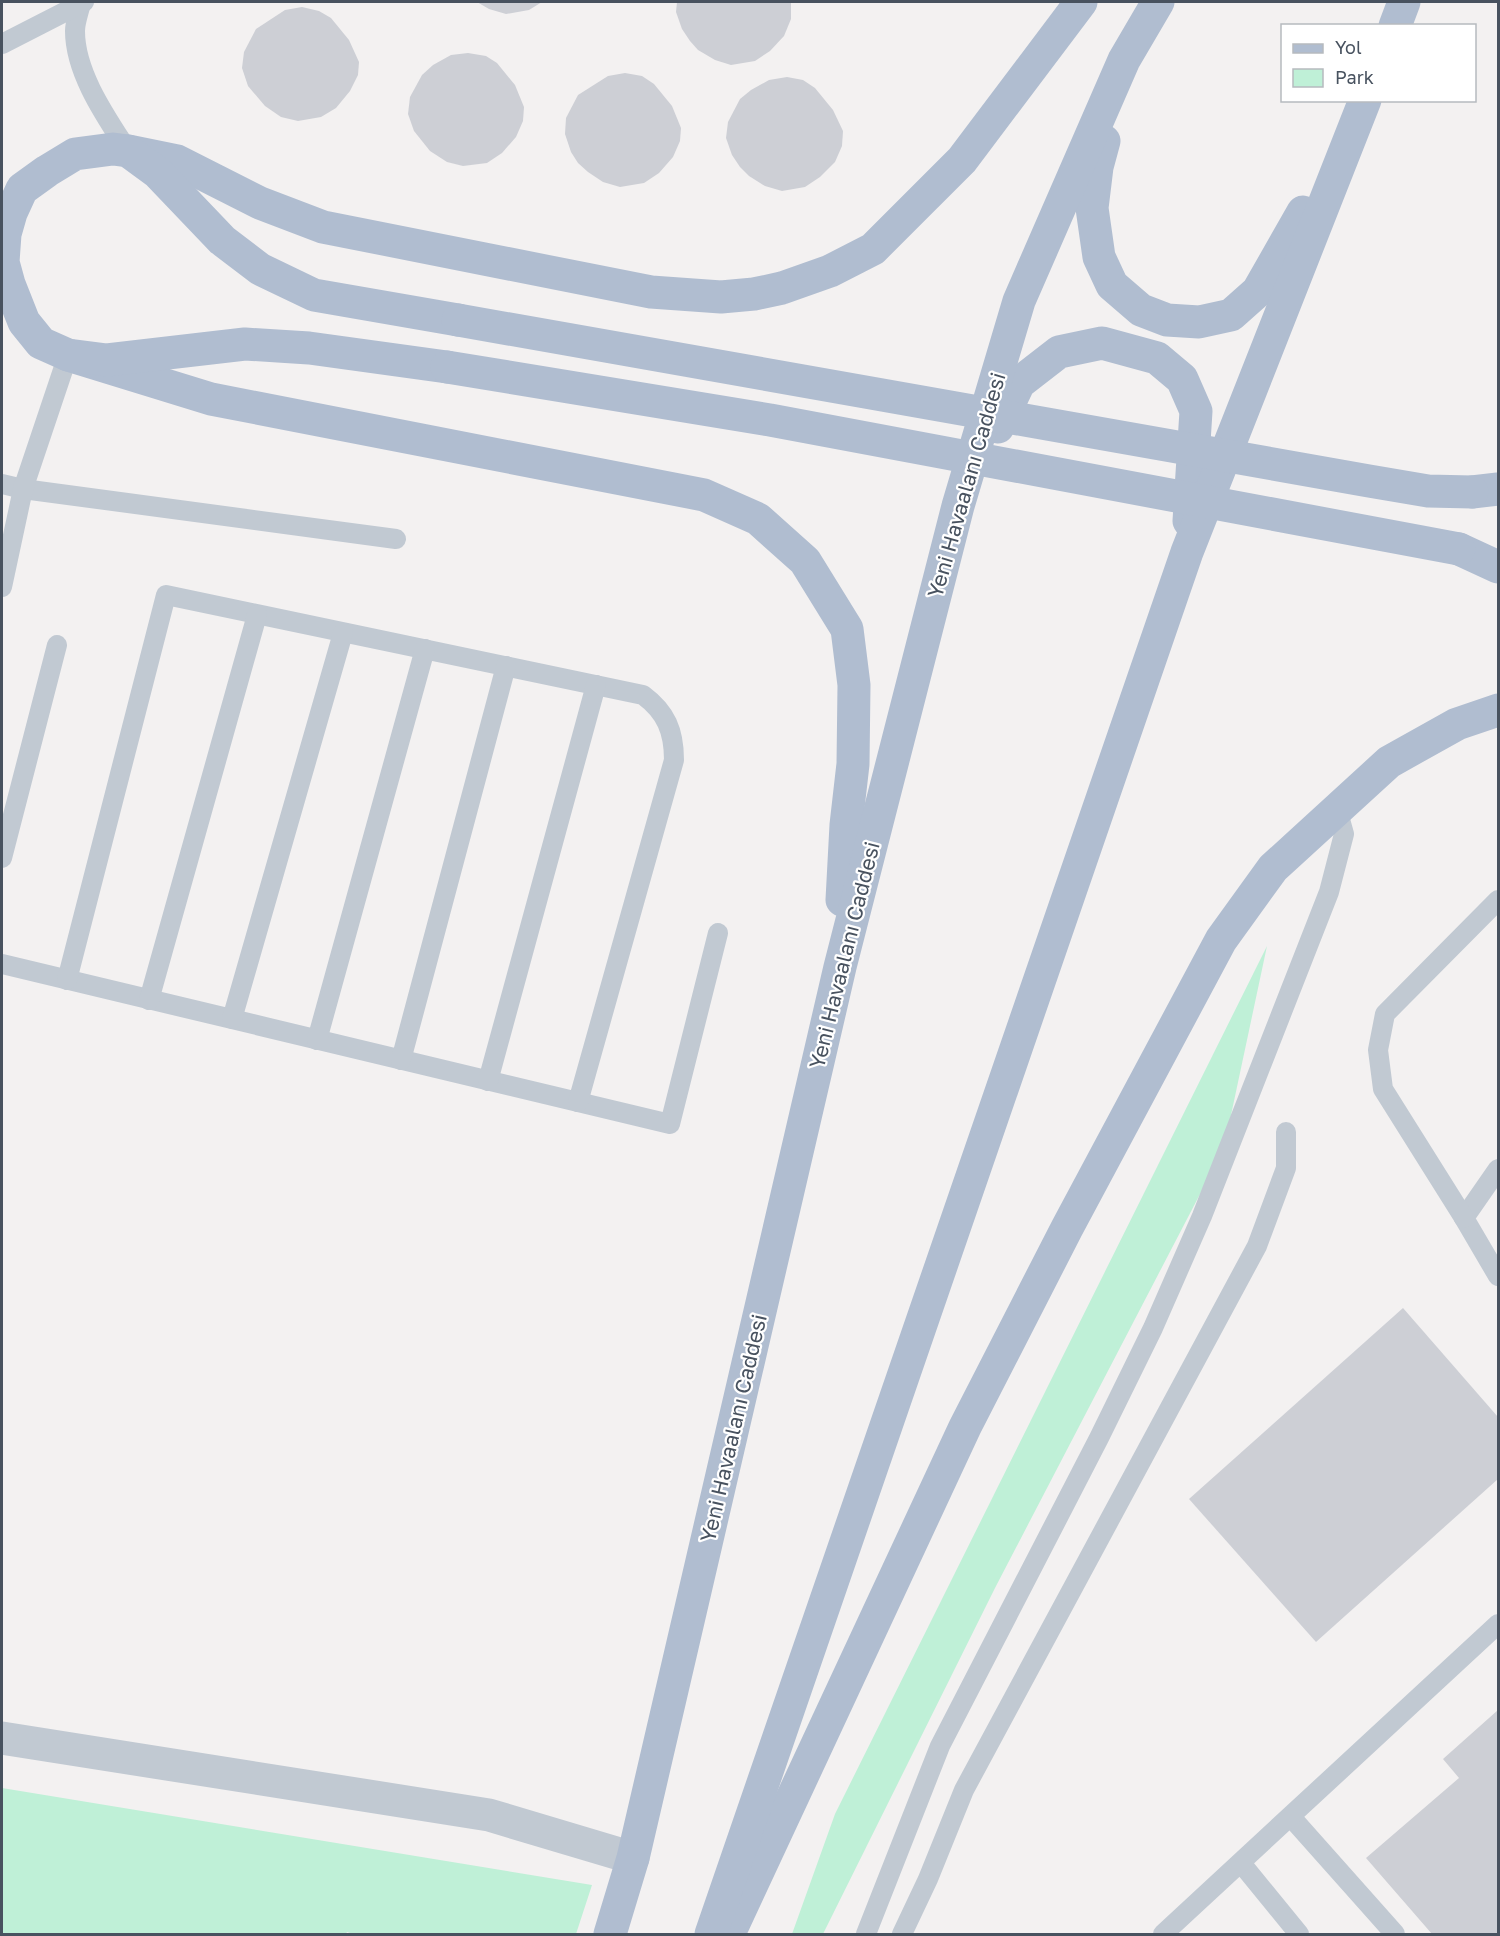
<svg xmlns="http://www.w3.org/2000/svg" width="1500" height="1936" viewBox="0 0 1500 1936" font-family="'Golos Text',sans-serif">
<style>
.green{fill:#bff0d7}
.building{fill:#cdcfd5}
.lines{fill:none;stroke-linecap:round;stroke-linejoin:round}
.lane{stroke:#c1c9d2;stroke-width:20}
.street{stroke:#c1c9d2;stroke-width:33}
.primary{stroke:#b0bdd0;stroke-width:33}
.primary-bridge{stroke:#b0bdd0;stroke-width:33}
.labels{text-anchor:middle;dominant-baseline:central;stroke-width:4.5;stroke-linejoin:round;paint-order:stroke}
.street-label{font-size:21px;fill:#48525f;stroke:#fff}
</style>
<rect width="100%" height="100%" fill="#f3f1f1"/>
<g class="green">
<path d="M 1267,946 L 1224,1148 L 995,1588 L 823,1934 L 792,1934 L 835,1814 Z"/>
<path d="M 2,1788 L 592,1885 L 576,1934 L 353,1934 L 347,1932 L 346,1934 L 2,1934 Z"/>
</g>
<g class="building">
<path d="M 477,2 L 542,2 L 529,10 L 506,14 L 489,9 Z"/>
<path d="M 677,2 L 791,2 L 791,19 L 784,36 L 770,51 L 755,61 L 731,65 L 715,60 L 698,50 L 690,41 L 682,29 L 676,12 Z"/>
<path d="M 302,7 L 319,11 L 331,18 L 349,40 L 359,62 L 358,75 L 350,91 L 336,108 L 321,117 L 298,121 L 281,117 L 265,106 L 248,86 L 242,68 L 244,52 L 256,29 L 285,10 Z"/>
<path d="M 468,53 L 486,56 L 497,63 L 515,85 L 524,107 L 523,121 L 516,137 L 502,153 L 487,163 L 463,166 L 447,162 L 430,151 L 414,131 L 408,114 L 410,97 L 422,75 L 433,65 L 451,55 Z"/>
<path d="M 625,73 L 642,76 L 654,84 L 672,106 L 681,128 L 680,141 L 673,157 L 659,173 L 644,183 L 620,187 L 603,182 L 588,172 L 578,163 L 571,152 L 565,134 L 566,118 L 578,95 L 608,76 Z"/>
<path d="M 787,77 L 803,80 L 815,88 L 833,110 L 843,131 L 842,146 L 835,162 L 820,177 L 805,187 L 782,191 L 765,186 L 749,176 L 740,167 L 732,155 L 726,138 L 728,122 L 740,99 L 751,90 L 769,80 Z"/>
<path d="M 1403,1308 L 1498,1417 L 1498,1479 L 1316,1642 L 1189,1499 Z"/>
<path d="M 1498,1710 L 1498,1934 L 1432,1934 L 1366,1858 L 1459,1778 L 1443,1759 Z"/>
</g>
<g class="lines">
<g class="lane">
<path d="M 81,3 C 79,12 75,22 75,31 C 75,73 106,117 128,151"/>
<path d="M 2,44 L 84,2"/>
<path d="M 2,484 L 23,489 L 396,539"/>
<path d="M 2,587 L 23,489 L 68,355"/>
<path d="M 2,858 L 57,645"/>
<path d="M 2,964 L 670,1124 L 718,933"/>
<path d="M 67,980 L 166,595 L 643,695 C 666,712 674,731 674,760 L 578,1102"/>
<path d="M 149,1000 L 257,615"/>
<path d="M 232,1019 L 343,633"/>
<path d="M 317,1040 L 425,649"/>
<path d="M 401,1060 L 506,666"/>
<path d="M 488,1081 L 596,685"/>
<path d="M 1498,1169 L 1464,1218 L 1498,1276"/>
<path d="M 1464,1218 L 1383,1089 L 1378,1050 L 1385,1014 L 1498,900"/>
<path d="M 1291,1817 L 1395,1934"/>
<path d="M 1241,1863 L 1299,1934"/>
<path d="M 866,1934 L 940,1746 L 1099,1438 L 1153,1328 L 1202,1216 L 1329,892 L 1344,834 L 1337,809"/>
<path d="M 902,1934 L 928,1879 L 964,1790 L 1257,1246 L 1286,1168 L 1286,1132"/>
<path d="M 1163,1934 L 1498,1624"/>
</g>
<path class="street" d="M 2,1738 L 489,1815 L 633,1858"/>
<g class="primary">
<path d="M 1395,26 L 1404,2"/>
<path d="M 1104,141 L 1097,167 L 1092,208 L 1099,257 L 1112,285 L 1141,310 L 1167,320 L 1199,322 L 1231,315 L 1258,291 L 1303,212"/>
<path d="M 128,151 L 177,161 L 260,203 L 323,227 L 651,292 L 721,297 L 754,294 L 782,288 L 830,271 L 873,249 L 962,160 L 1081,2"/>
<path d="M 68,355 L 211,399 L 704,495 L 758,519 L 805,561 L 847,629 L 854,685 L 853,764 L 846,825 L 842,900"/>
<path d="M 447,367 L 309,348 L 245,344 L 107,360 L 68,355 L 41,343 L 24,322 L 9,284 L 3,262 L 5,234 L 11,213 L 22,189 L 47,171 L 75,154 L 113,149 L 128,151 L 158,173 L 222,240 L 260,269 L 314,295 L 458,320"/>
<path d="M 998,427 L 1019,383 L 1059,352 L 1102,343 L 1157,358 L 1182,379 L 1196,411 L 1189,521"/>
<path d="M 1472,492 L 1498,489"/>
<path d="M 1459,549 L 1498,567"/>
<path d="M 733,1925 L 965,1427 L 1067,1228 L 1221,940 L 1273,868 L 1389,762 L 1457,724 L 1498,710"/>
<path d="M 610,1934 L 633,1858 L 840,967 L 958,506 L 1019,301 L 1124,60 L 1158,2"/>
<path d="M 711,1934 L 1187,552 L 1365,100"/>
</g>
<g class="primary-bridge">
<path d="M 458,320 L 1369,481 L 1428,491 L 1472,492"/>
<path d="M 447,367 L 770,420 L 1459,549"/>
</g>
</g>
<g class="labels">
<g class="street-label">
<text transform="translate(966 485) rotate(-74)">Yeni Havaalanı Caddesi</text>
<text transform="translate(844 955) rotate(-76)">Yeni Havaalanı Caddesi</text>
<text transform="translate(733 1428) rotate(-77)">Yeni Havaalanı Caddesi</text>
</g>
</g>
<rect width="1500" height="1936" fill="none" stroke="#48525f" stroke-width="6"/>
<rect x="1281" y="24" width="195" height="78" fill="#ffffff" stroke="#b6babf" stroke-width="1.5"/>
<rect x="1293" y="44" width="30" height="9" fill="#b0bdd0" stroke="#b6babf" stroke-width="1.5"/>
<text x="1335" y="54" font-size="18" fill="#48525f">Yol</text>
<rect x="1293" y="69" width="30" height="18" fill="#bff0d7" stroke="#b6babf" stroke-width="1.5"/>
<text x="1335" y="84" font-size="18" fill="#48525f">Park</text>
</svg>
